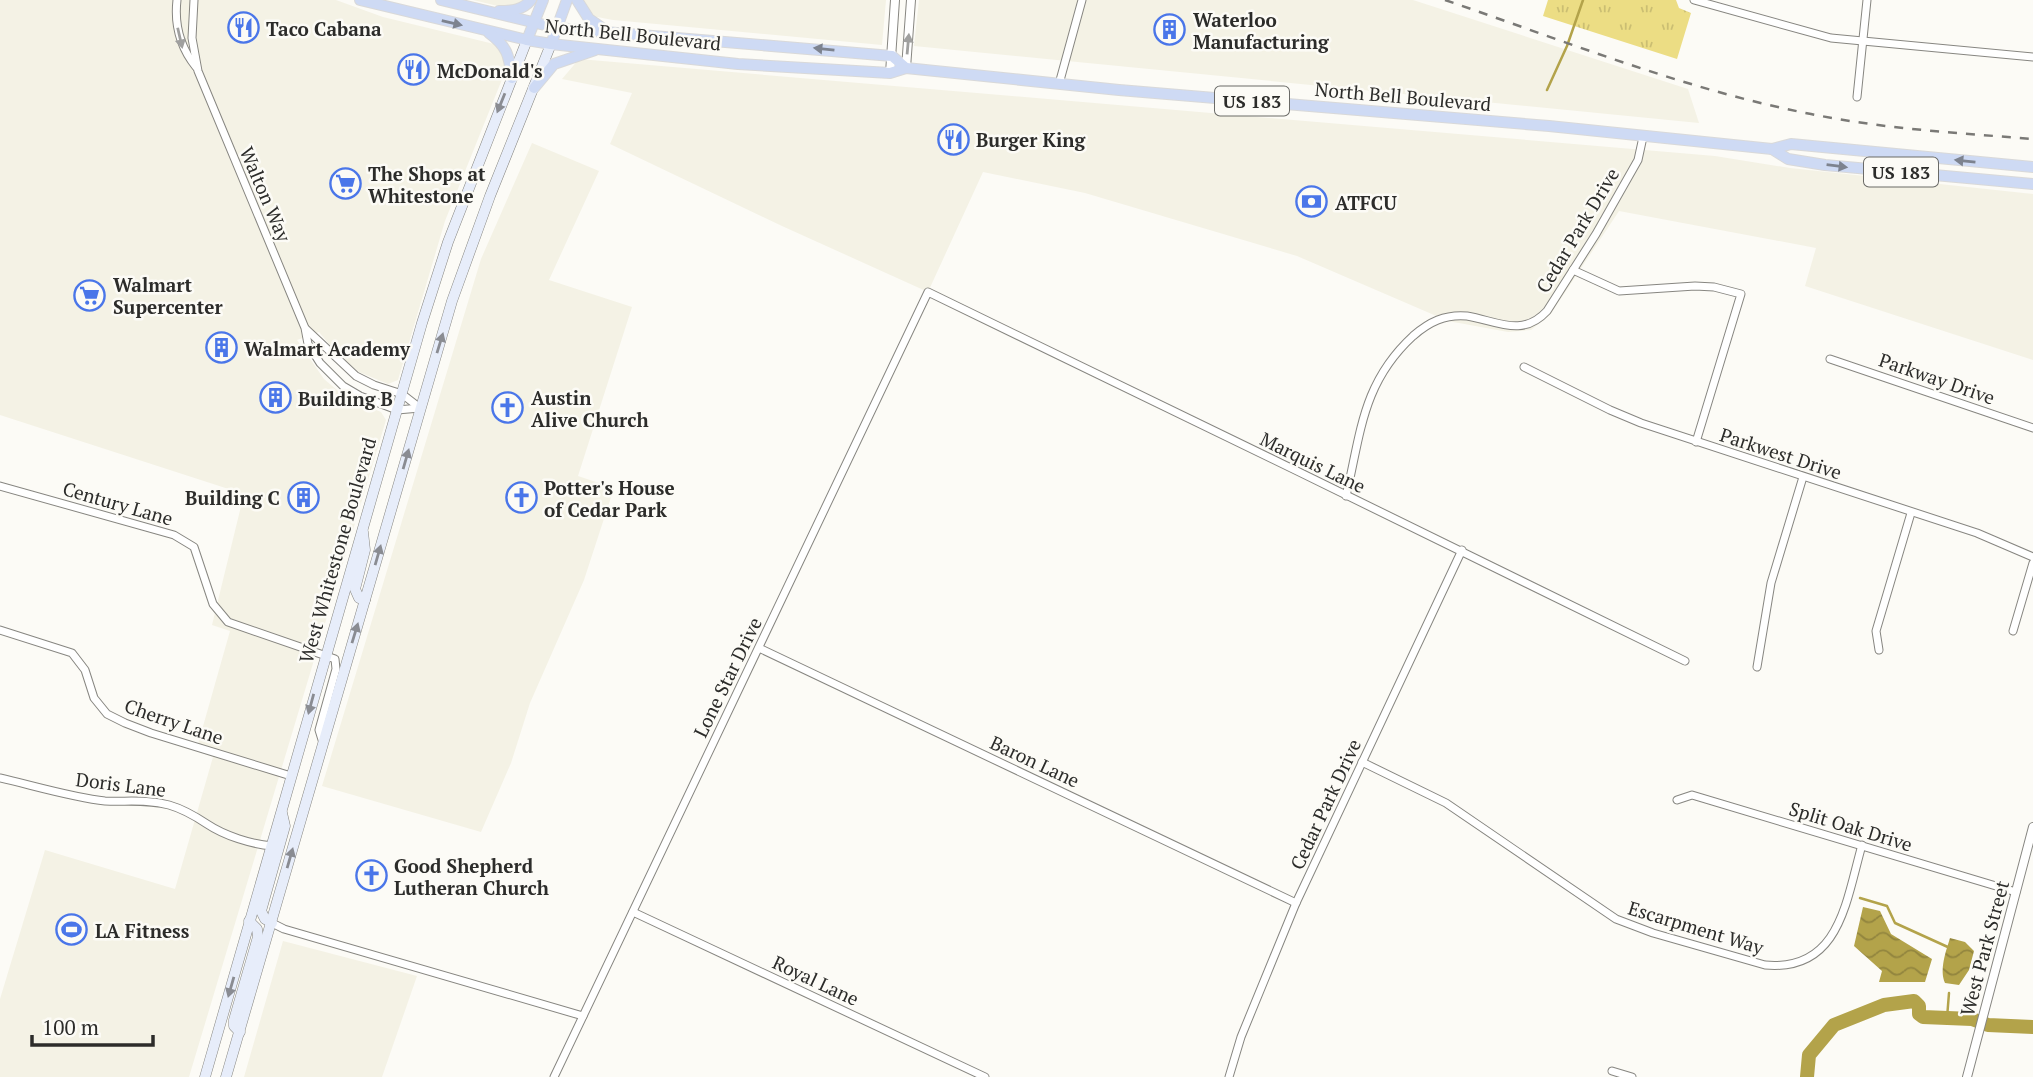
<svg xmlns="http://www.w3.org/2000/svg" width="2033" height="1077" viewBox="0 0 2033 1077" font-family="'PT Serif',serif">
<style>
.built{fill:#f4f2e5}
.grass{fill:url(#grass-tufts)}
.water{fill:url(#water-waves)}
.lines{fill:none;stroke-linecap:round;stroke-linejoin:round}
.stream{stroke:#b3a34a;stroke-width:2.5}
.river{stroke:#b3a34a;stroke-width:14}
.minor-casing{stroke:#878681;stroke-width:9}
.tertiary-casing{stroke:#878681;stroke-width:10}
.secondary-casing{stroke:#878681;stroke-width:11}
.primary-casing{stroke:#d9d9d9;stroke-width:12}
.minor{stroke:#fff;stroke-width:7}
.tertiary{stroke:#fff;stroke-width:8}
.secondary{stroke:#e7edfa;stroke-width:10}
.primary{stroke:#cedaf4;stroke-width:10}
.rail{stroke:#7a7976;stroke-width:2.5;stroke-dasharray:9 9;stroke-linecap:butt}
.oneway{fill:#7d838f}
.oneway2{fill:#a0a09f}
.oneway3{fill:#8a8c92}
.labels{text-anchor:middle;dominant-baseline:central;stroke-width:5;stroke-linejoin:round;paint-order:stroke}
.shield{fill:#fcfbf6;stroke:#6a6a67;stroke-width:2}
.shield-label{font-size:18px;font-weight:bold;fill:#2c2c2a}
.poi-label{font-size:19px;font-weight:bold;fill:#2c2c2a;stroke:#fcfbf6;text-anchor:start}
.street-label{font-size:19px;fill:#2c2c2a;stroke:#fcfbf6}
</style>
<defs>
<pattern id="grass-tufts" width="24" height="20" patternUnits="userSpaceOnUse" patternTransform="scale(1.75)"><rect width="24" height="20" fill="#ecdd84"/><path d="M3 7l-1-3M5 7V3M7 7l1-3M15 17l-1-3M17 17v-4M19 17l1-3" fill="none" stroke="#cbbe72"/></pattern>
<pattern id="water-waves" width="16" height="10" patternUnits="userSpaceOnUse" patternTransform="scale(1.75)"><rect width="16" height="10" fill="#b3a34a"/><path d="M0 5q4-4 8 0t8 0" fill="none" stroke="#92853e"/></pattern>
</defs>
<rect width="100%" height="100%" fill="#fcfbf6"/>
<g class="built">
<path d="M 0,0 L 336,0 L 383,17 L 494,44 L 500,49 L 507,67 L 445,221 L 398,380 L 388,384 L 359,372 L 339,356 L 319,332 L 297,340 L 324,379 L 344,396 L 381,412 L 386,420 L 189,1077 L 0,1077 L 0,999 L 45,850 L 175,889 L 213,757 L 196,751 L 230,631 L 212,625 L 244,494 L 0,415 Z"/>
<path d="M 473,0 L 526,0 L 506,8 Z"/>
<path d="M 584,0 L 886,0 L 882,45 L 613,20 L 592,16 Z"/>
<path d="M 919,0 L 1413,0 L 1688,89 L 1699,123 L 914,46 Z"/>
<path d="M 579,59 L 1715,156 L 1790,168 L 2033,194 L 2033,360 L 1805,286 L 1816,248 L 1619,211 L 1550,315 L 1531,330 L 1508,332 L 1448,321 L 1297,256 L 1085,193 L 983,172 L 928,292 L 782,226 L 610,144 L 632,93 L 562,79 Z"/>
<path d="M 532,143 L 599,171 L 549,280 L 632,307 L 578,476 L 614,488 L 584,580 L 530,703 L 511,763 L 481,832 L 322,786 L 481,259 Z"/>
<path d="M 283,941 L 417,976 L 382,1077 L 244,1077 Z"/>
</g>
<path class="grass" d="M 1548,0 L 1676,0 L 1679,8 L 1691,13 L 1677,59 L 1543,16 Z"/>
<g class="water">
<path d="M 1863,907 L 1880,911 L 1891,934 L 1932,959 L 1925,982 L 1879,982 L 1882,971 L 1854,946 Z"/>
<path d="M 1950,938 L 1965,942 L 1974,951 L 1969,970 L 1959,985 L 1945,983 C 1939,970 1946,951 1950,938 Z"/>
</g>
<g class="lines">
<g class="stream">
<path d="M 1547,90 L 1567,46 L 1583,0"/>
<path d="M 1860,898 L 1887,906 L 1895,923 L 1950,948"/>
<path d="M 1947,1018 L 1949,993"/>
</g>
<path class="river" d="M 1807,1077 L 1809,1055 L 1834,1025 L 1884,1005 L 1914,1001 L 1919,1006 L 1919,1014 L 1923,1017 L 1972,1019 L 1988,1025 L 2033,1027"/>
<defs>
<g id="minor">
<path d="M 177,0 C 174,26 180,47 196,67"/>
<path d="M 194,0 L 192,38 L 198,71 L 305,328 L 308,344 L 320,363 L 343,386 L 360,396 L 397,410 L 420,408"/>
<path d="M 1694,0 L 1831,38 L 2033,57"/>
<path d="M 1059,84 L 1082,0"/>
<path d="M 1857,97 L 1867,0"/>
<path d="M 1573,270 L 1619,291 L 1695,286 L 1714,287 L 1741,294 L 1696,442"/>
<path d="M 306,329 L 356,376 L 374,385 L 402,394 L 420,408"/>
<path d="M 1830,359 L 2033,428"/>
<path d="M 1524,367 L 1610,410 L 1641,423 L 1977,533 L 2033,557"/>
<path d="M 0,486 L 174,535 L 194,547 L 213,604 L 228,622 L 335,659 L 336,669 L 319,730 L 323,743"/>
<path d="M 1346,496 C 1361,433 1362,383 1413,336 C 1429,322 1445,314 1467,316 C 1497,321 1522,338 1547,311 L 1596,234 L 1638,160 L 1643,137"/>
<path d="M 0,630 L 72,653 L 85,670 L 94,698 L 107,714 L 125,723 L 151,733 L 291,776"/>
<path d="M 2013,631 L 2033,563"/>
<path d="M 759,648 L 1296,903"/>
<path d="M 1879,650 L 1876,631 L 1911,513"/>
<path d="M 1757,667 L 1771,583 L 1803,477"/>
<path d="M 1362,762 L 1446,803 L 1616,919 L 1653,933 L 1765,965 C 1840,972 1846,901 1862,845"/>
<path d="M 0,778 C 31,785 74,798 105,801 C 126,802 147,799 169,805 C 183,809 195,816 207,824 C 225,836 251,844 272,846"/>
<path d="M 1677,800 L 1692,795 L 2016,892"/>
<path d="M 633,912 L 985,1077"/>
<path d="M 272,923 L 284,929 L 583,1016"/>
<path d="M 1612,1071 L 1632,1077"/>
<path d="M 554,1077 L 928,292 C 1180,415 1434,536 1685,661"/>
<path d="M 1229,1077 L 1241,1037 L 1296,903 L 1462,550"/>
</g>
<g id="tertiary">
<path d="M 906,68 L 911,0"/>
<path d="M 890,73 L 895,0"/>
<path d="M 1967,1077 L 2033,827"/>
</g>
<g id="secondary">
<path d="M 363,532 L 365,550 L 355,589 L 359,598 L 365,600"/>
<path d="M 272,923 L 265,919 L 261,911 L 285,826 L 282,813"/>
<path d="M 240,1032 L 234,1026 L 234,1020 L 258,937 L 257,929 L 249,921"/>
<path d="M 205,1077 L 422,323 L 448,242 L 527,40"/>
<path d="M 226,1077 L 452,301 L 490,196 L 551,44"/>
</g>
<g id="primary">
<path d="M 360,0 L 527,40 L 551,44 L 738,64 L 890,73 L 906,68 L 1119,90 L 1549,126 L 1772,149 L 1791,144 L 2033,167"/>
<path d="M 441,0 L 557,28 L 892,56 L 906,68"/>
<path d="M 577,0 L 589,19 L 608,32"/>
<path d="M 499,11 C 512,11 523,10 531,0"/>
<path d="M 489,33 C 508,47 509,56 512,78"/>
<path d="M 527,40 L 543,0"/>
<path d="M 551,44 L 567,0"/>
<path d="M 534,88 L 554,64 L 595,50"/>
<path d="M 1772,149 L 1788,159 L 1825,165 L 2033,184"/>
</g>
</defs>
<use href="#minor" class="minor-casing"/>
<use href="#tertiary" class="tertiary-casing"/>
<use href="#secondary" class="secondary-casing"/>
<use href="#primary" class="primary-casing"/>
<use href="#minor" class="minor"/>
<use href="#tertiary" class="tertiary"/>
<use href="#secondary" class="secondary"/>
<use href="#primary" class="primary"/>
<path class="rail" d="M 1445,0 C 1565,41 1686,90 1811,114 C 1884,129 1959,133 2033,139"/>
</g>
<defs><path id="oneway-solid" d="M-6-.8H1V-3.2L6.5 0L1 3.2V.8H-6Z" transform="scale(1.75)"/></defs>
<g class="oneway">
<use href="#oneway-solid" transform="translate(452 23) rotate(13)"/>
<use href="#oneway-solid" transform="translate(824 49) rotate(-174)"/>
<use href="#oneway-solid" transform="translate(1965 161) rotate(-174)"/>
<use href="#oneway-solid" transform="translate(1837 166) rotate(7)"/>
</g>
<g class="oneway2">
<use href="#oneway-solid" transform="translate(180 38) rotate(77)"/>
<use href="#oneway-solid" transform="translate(908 44) rotate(-85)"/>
</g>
<g class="oneway3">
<use href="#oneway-solid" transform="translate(501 103) rotate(112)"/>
<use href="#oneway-solid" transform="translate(440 343) rotate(-73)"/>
<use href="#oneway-solid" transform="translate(406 459) rotate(-74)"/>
<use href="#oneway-solid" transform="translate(378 555) rotate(-74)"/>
<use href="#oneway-solid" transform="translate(355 633) rotate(-73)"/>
<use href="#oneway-solid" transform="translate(311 704) rotate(105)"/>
<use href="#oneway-solid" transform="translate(290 858) rotate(-74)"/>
<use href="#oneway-solid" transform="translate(231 987) rotate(106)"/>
</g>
<defs>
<symbol id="restaurant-ring" viewBox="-11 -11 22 22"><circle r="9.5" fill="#fcfbf6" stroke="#4a76e9" stroke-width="1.5"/><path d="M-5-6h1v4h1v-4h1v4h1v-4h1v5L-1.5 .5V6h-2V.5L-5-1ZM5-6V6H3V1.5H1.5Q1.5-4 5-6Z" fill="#4a76e9"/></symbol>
<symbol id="building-ring" viewBox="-11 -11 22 22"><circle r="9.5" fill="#fcfbf6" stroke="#4a76e9" stroke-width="1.5"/><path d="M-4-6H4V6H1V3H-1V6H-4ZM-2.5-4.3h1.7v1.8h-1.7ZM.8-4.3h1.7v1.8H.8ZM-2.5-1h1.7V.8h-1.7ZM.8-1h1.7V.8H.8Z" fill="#4a76e9"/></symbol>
<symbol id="supermarket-ring" viewBox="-11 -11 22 22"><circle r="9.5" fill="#fcfbf6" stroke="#4a76e9" stroke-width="1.5"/><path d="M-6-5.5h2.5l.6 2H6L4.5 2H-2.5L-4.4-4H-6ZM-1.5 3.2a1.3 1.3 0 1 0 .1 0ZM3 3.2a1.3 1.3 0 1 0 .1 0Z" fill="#4a76e9"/></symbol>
<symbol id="bank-ring" viewBox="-11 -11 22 22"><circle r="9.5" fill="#fcfbf6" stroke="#4a76e9" stroke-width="1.5"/><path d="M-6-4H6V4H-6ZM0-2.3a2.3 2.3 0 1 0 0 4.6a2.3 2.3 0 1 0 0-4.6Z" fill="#4a76e9"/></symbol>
<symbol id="church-ring" viewBox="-11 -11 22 22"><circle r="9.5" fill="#fcfbf6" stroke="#4a76e9" stroke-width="1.5"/><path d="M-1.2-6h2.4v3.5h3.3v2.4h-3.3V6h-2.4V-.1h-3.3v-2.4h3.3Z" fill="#4a76e9"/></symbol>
<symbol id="stadium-ring" viewBox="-11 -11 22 22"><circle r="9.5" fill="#fcfbf6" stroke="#4a76e9" stroke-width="1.5"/><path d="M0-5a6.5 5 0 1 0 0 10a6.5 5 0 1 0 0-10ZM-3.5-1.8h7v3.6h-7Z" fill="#4a76e9"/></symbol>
</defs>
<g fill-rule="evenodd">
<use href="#restaurant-ring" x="226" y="10" width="35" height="35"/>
<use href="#building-ring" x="1152" y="12" width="35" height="35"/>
<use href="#restaurant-ring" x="396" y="52" width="35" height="35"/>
<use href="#restaurant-ring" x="936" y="122" width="35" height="35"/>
<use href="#supermarket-ring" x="328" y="166" width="35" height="35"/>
<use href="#bank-ring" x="1294" y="184" width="35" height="35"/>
<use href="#supermarket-ring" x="72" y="278" width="35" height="35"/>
<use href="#building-ring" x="204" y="330" width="35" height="35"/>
<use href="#building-ring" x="258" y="380" width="35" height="35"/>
<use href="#church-ring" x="490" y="390" width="35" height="35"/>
<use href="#building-ring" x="286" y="480" width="35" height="35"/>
<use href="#church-ring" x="504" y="480" width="35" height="35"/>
<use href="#church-ring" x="354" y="858" width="35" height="35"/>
<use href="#stadium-ring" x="54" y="912" width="35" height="35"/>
</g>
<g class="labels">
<g class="shield">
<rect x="1215" y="86.5" width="74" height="29" rx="5"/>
<rect x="1864" y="157.5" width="74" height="29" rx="5"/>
</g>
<g class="shield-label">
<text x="1252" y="101">US 183</text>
<text x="1901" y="172">US 183</text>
</g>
<g class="poi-label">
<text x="1193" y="19">Waterloo<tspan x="1193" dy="22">Manufacturing</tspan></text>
<text x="266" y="28">Taco Cabana</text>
<text x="437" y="70">McDonald's</text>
<text x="976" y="139">Burger King</text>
<text x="368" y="173">The Shops at<tspan x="368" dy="22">Whitestone</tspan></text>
<text x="1335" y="202">ATFCU</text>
<text x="113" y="284">Walmart<tspan x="113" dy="22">Supercenter</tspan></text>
<text x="244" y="348">Walmart Academy</text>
<text x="531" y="397">Austin<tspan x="531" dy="22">Alive Church</tspan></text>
<text x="298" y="398">Building B</text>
<text x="544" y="487">Potter's House<tspan x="544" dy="22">of Cedar Park</tspan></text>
<text x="280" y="497" text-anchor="end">Building C</text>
<text x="394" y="865">Good Shepherd<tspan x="394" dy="22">Lutheran Church</tspan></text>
<text x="95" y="930">LA Fitness</text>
</g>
<g class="street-label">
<text transform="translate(633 34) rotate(6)">North Bell Boulevard</text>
<text transform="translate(1403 96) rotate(5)">North Bell Boulevard</text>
<text transform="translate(266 194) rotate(67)">Walton Way</text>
<text transform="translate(1577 230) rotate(-59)">Cedar Park Drive</text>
<text transform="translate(1937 378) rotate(19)">Parkway Drive</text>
<text transform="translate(1781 453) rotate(18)">Parkwest Drive</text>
<text transform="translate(1313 462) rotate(26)">Marquis Lane</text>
<text transform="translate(118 503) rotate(16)">Century Lane</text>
<text transform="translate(337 550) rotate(-74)">West Whitestone Boulevard</text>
<text transform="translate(727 677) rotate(-64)">Lone Star Drive</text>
<text transform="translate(174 721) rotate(19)">Cherry Lane</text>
<text transform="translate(1035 761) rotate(25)">Baron Lane</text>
<text transform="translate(121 784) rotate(7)">Doris Lane</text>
<text transform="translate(1325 804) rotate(-65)">Cedar Park Drive</text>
<text transform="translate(1851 826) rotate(17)">Split Oak Drive</text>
<text transform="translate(1696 927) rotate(17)">Escarpment Way</text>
<text transform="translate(1984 948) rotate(-75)">West Park Street</text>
<text transform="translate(816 980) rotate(25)">Royal Lane</text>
</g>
</g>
<path d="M32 1035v10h121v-10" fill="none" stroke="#2c2c2a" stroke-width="3.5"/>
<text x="42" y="1035" font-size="21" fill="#2c2c2a" stroke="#fcfbf6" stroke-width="5" paint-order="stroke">100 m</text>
</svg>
